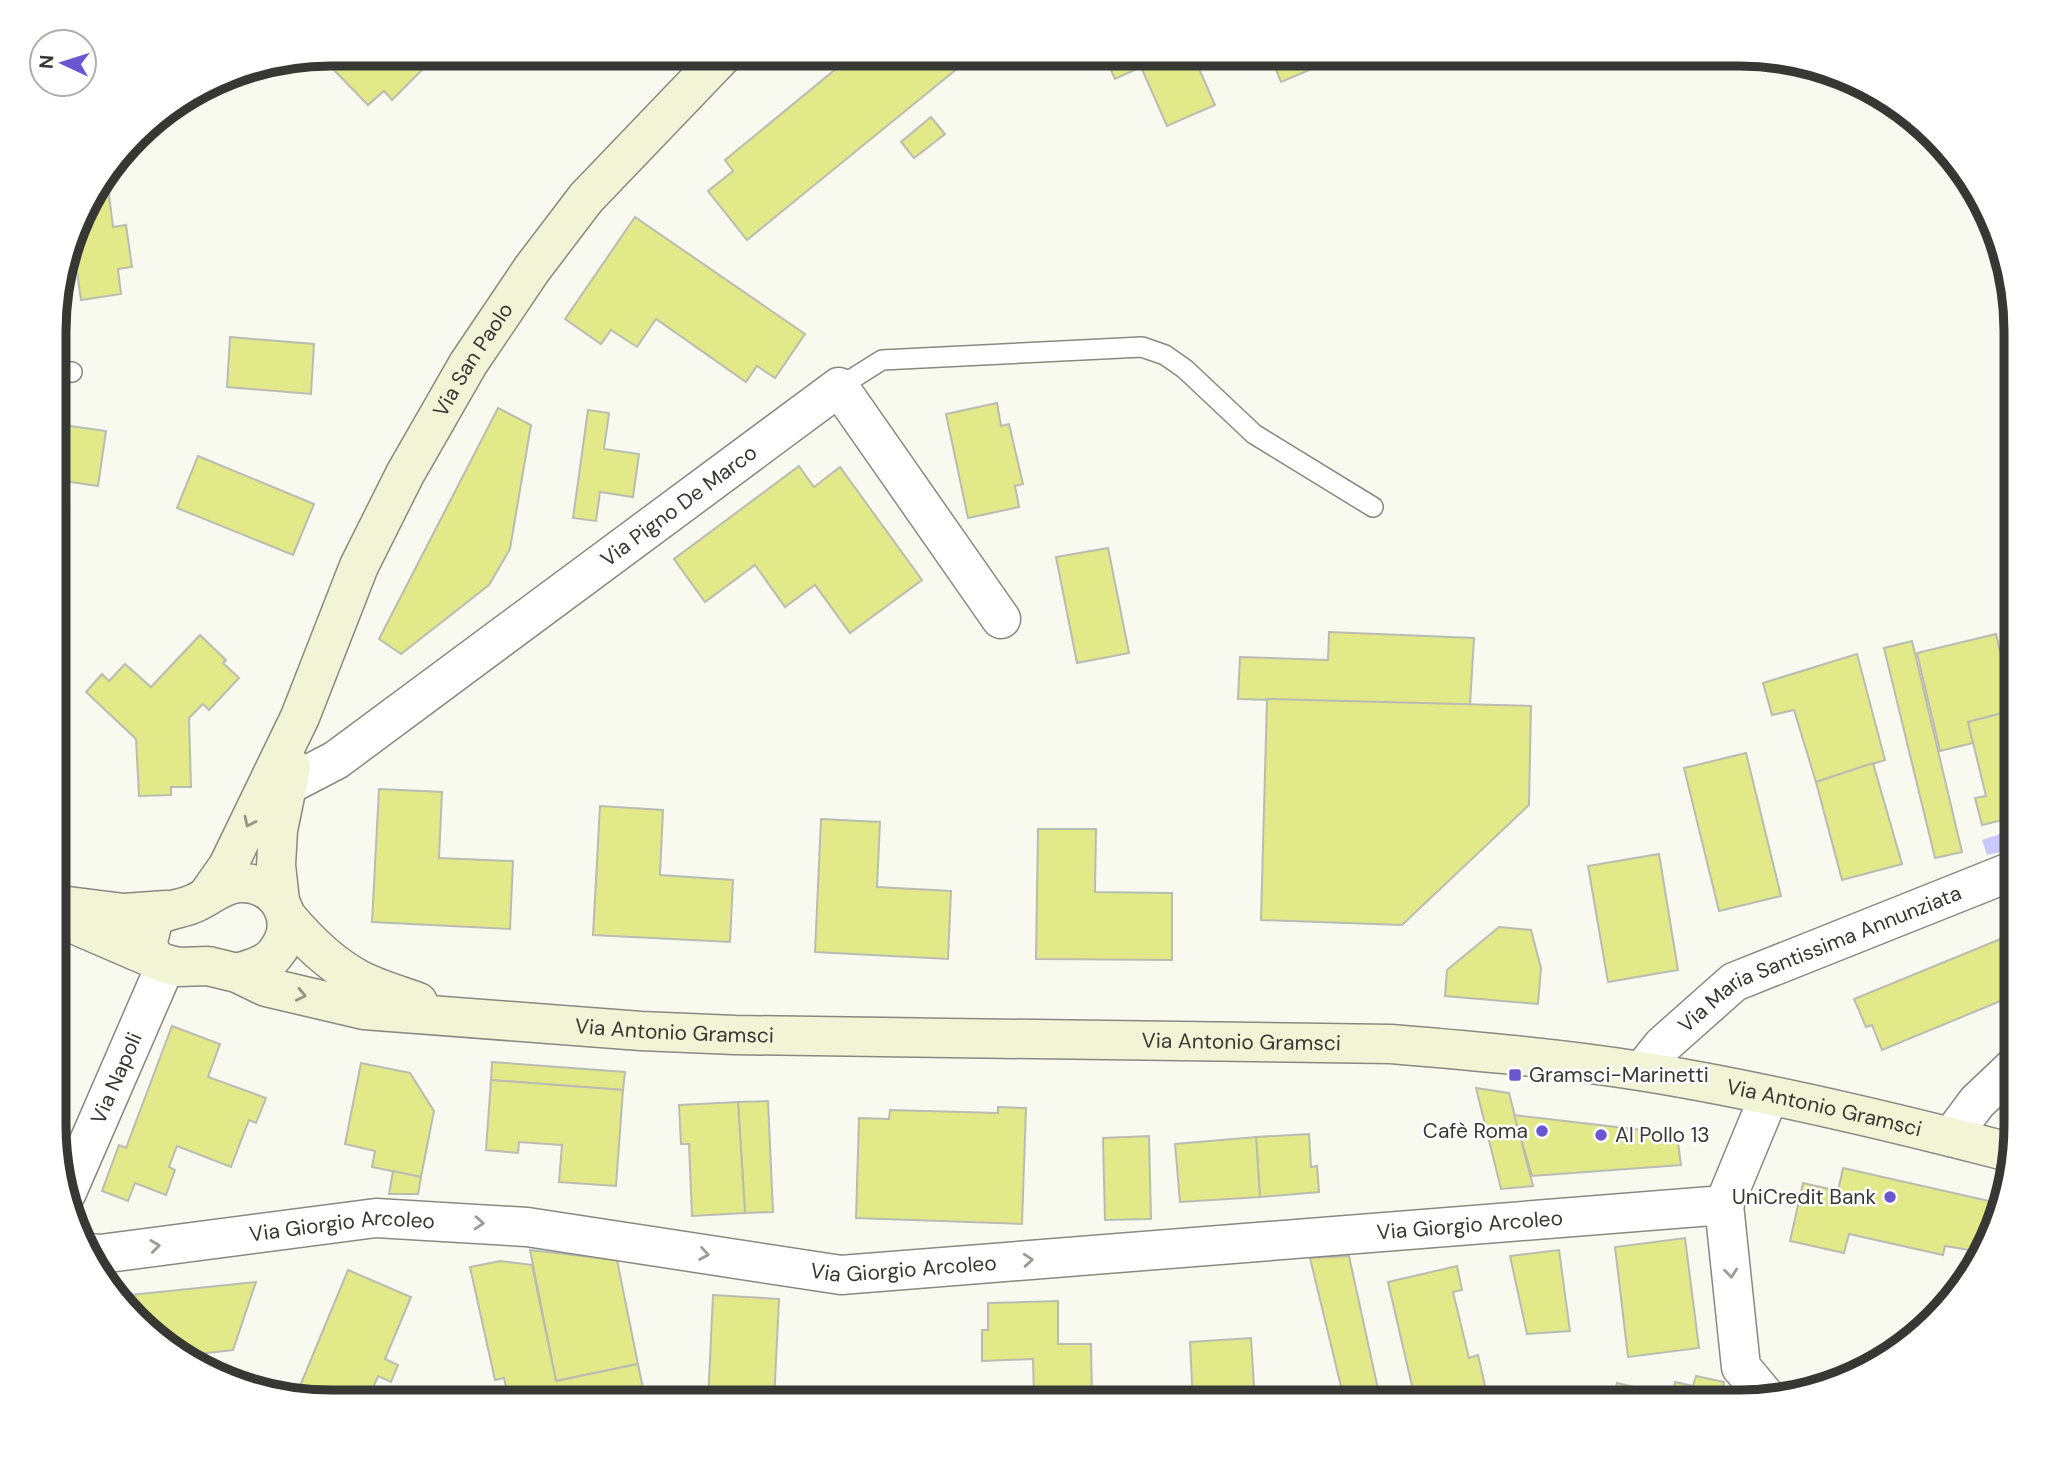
<svg xmlns="http://www.w3.org/2000/svg" width="2070" height="1457" viewBox="0 0 2070 1457" font-family="'DM Sans',sans-serif">
<style>
.green{fill:#c9c8fc}
.building{fill:#e1e988;stroke:#babcb2;stroke-width:2}
.lines{fill:none;stroke-linecap:round;stroke-linejoin:round}
.service-casing{stroke:#888980;stroke-width:22}
.minor-casing{stroke:#888980;stroke-width:41}
.secondary-casing{stroke:#888980;stroke-width:41}
.service{stroke:#fff;stroke-width:19}
.minor{stroke:#fff;stroke-width:38}
.secondary{stroke:#f2f4d6;stroke-width:38}
.oneway{stroke:#949685}
.oneway2{stroke:#9b9c9a}
.poi-dot{fill:#6957d0;stroke:#fff;stroke-width:2.5}
.labels{text-anchor:middle;dominant-baseline:central;stroke-width:5;stroke-linejoin:round;paint-order:stroke}
.street-label{font-size:21px;fill:#373834;stroke:#fff}
.poi-label{font-size:21px;fill:#373834;stroke:#fff;text-anchor:start}
.rim{fill:none;stroke:#373834;stroke-width:9}
</style>
<rect width="100%" height="100%" fill="#f9faef"/>
<path class="green" d="M 2015,829 L 2015,849 L 1987,855 L 1982,840 Z"/>
<g class="building">
<path d="M 331,54 L 410,54 L 423,69 L 392,100 L 384,91 L 368,105 L 323,59 Z"/>
<path d="M 854,54 L 974,55 L 747,240 L 708,191 L 733,171 L 725,160 Z"/>
<path d="M 1104,55 L 1193,55 L 1215,105 L 1167,126 L 1141,67 L 1115,79 Z"/>
<path d="M 1270,55 L 1345,55 L 1281,82 Z"/>
<path d="M 931,117 L 945,134 L 914,158 L 901,142 Z"/>
<path d="M 109,195 L 113,227 L 126,225 L 132,267 L 118,269 L 121,294 L 81,300 L 76,265 L 65,267 L 83,208 L 92,197 Z"/>
<path d="M 635,217 L 805,334 L 775,378 L 757,366 L 746,382 L 656,319 L 637,347 L 611,330 L 601,344 L 565,319 Z"/>
<path d="M 230,337 L 314,344 L 311,394 L 227,387 Z"/>
<path d="M 997,403 L 1001,426 L 1009,424 L 1023,484 L 1015,486 L 1019,507 L 968,518 L 946,414 Z"/>
<path d="M 498,408 L 531,425 L 510,549 L 489,585 L 401,654 L 379,639 Z"/>
<path d="M 588,410 L 609,413 L 604,449 L 639,454 L 633,497 L 600,492 L 596,521 L 573,518 Z"/>
<path d="M 57,424 L 106,431 L 98,486 L 57,480 Z"/>
<path d="M 198,456 L 314,504 L 293,555 L 177,508 Z"/>
<path d="M 799,466 L 814,487 L 840,467 L 922,580 L 850,633 L 815,585 L 785,607 L 755,565 L 705,602 L 674,559 Z"/>
<path d="M 1108,548 L 1129,653 L 1077,663 L 1056,557 Z"/>
<path d="M 1329,632 L 1474,638 L 1470,705 L 1238,699 L 1240,657 L 1328,660 Z"/>
<path d="M 1996,634 L 2014,710 L 1968,722 L 1973,743 L 1940,751 L 1917,653 Z"/>
<path d="M 200,635 L 226,660 L 223,663 L 239,678 L 209,710 L 203,704 L 189,718 L 191,787 L 171,787 L 171,795 L 139,796 L 136,739 L 86,692 L 102,674 L 109,681 L 125,664 L 151,687 Z"/>
<path d="M 1912,641 L 1962,852 L 1935,858 L 1884,648 Z"/>
<path d="M 1857,654 L 1885,760 L 1816,782 L 1794,710 L 1772,715 L 1763,683 Z"/>
<path d="M 1267,699 L 1531,706 L 1529,805 L 1402,925 L 1261,920 Z"/>
<path d="M 2014,710 L 2015,817 L 1982,825 L 1975,798 L 1986,796 L 1968,722 Z"/>
<path d="M 1746,753 L 1781,896 L 1719,911 L 1684,768 Z"/>
<path d="M 1873,763 L 1902,864 L 1842,880 L 1816,782 Z"/>
<path d="M 379,789 L 442,792 L 439,858 L 513,861 L 510,929 L 372,922 Z"/>
<path d="M 600,806 L 663,810 L 660,875 L 733,880 L 730,942 L 593,935 Z"/>
<path d="M 821,819 L 880,822 L 877,887 L 951,891 L 948,959 L 815,952 Z"/>
<path d="M 1038,829 L 1096,829 L 1095,892 L 1172,893 L 1172,960 L 1036,959 Z"/>
<path d="M 1659,854 L 1678,970 L 1608,982 L 1588,866 Z"/>
<path d="M 1499,927 L 1531,930 L 1541,968 L 1538,1004 L 1445,996 L 1447,970 Z"/>
<path d="M 2015,933 L 2015,995 L 1882,1050 L 1872,1025 L 1866,1027 L 1854,999 Z"/>
<path d="M 57,1015 L 67,1033 L 57,1039 Z"/>
<path d="M 172,1026 L 220,1044 L 208,1077 L 266,1098 L 256,1123 L 249,1120 L 231,1167 L 177,1146 L 169,1167 L 175,1170 L 166,1195 L 135,1183 L 128,1201 L 102,1191 L 119,1145 L 126,1148 Z"/>
<path d="M 492,1062 L 625,1072 L 623,1090 L 491,1080 Z"/>
<path d="M 361,1063 L 410,1073 L 434,1111 L 421,1177 L 372,1167 L 375,1151 L 345,1144 Z"/>
<path d="M 491,1080 L 623,1090 L 616,1186 L 559,1182 L 562,1145 L 519,1142 L 518,1153 L 486,1150 Z"/>
<path d="M 1476,1088 L 1509,1093 L 1533,1186 L 1501,1189 Z"/>
<path d="M 768,1101 L 773,1212 L 745,1213 L 738,1102 Z"/>
<path d="M 738,1102 L 745,1213 L 692,1216 L 689,1144 L 681,1144 L 679,1105 Z"/>
<path d="M 998,1107 L 1026,1108 L 1022,1224 L 856,1218 L 859,1118 L 889,1119 L 890,1110 L 998,1113 Z"/>
<path d="M 1514,1115 L 1677,1134 L 1681,1165 L 1532,1176 Z"/>
<path d="M 1309,1134 L 1311,1167 L 1317,1166 L 1319,1192 L 1260,1197 L 1256,1137 Z"/>
<path d="M 1149,1136 L 1151,1219 L 1105,1220 L 1103,1138 Z"/>
<path d="M 1256,1137 L 1260,1197 L 1180,1202 L 1175,1144 Z"/>
<path d="M 1843,1168 L 1998,1203 L 1992,1233 L 1981,1252 L 1945,1246 L 1943,1255 L 1849,1234 L 1844,1253 L 1790,1241 L 1803,1183 L 1838,1191 Z"/>
<path d="M 393,1171 L 421,1177 L 418,1194 L 389,1194 Z"/>
<path d="M 1685,1238 L 1699,1348 L 1628,1357 L 1615,1247 Z"/>
<path d="M 530,1250 L 617,1260 L 638,1364 L 556,1381 Z"/>
<path d="M 1559,1250 L 1570,1331 L 1527,1334 L 1510,1256 Z"/>
<path d="M 1349,1256 L 1381,1403 L 1345,1403 L 1310,1258 Z"/>
<path d="M 500,1261 L 532,1265 L 556,1381 L 638,1364 L 645,1398 L 639,1400 L 640,1402 L 509,1402 L 504,1378 L 495,1380 L 470,1267 Z"/>
<path d="M 1457,1266 L 1462,1290 L 1453,1292 L 1469,1358 L 1478,1355 L 1489,1403 L 1416,1403 L 1388,1282 Z"/>
<path d="M 348,1270 L 411,1297 L 385,1359 L 398,1365 L 391,1382 L 378,1376 L 367,1402 L 314,1402 L 295,1398 Z"/>
<path d="M 256,1282 L 233,1350 L 181,1356 L 163,1346 L 120,1296 Z"/>
<path d="M 713,1295 L 779,1299 L 774,1402 L 708,1402 Z"/>
<path d="M 1058,1301 L 1058,1344 L 1091,1344 L 1092,1397 L 1034,1399 L 1033,1359 L 982,1361 L 982,1330 L 988,1330 L 988,1303 Z"/>
<path d="M 1251,1338 L 1255,1403 L 1193,1403 L 1190,1342 Z"/>
<path d="M 1696,1376 L 1724,1382 L 1720,1403 L 1520,1403 L 1522,1395 L 1543,1400 L 1545,1390 L 1572,1397 L 1574,1389 L 1614,1398 L 1617,1383 L 1672,1396 L 1675,1382 L 1693,1386 Z"/>
</g>
<g class="lines">
<defs>
<g id="service">
<path d="M 57,373 L 72,372"/>
<path d="M 839,387 L 882,360 L 1142,347 L 1165,355 L 1185,369 L 1254,434 L 1373,507"/>
</g>
<g id="minor">
<path id="s1" d="M 288,785 L 336,760 L 839,387 L 1001,619"/>
<path id="s2" d="M 1642,1071 L 1663,1045 L 1734,982 L 2015,870"/>
<path d="M 1951,1137 L 1977,1102 L 2015,1066"/>
<path id="s3" d="M 67,1192 L 166,964"/>
<path id="s4" d="M 88,1253 L 100,1254 L 376,1218 L 527,1227 L 841,1275 L 1724,1205"/>
<path d="M 1766,1397 L 1741,1367 L 1724,1205 L 1769,1096"/>
</g>
<g id="secondary">
<path id="s5" d="M 207,896 L 228,866 L 300,717 L 359,566 L 405,474 L 468,364 L 532,269 L 586,198 L 724,54"/>
<path d="M 280,901 L 276,865 L 278,830 L 291,767"/>
<path d="M 60,905 L 124,913 L 166,910"/>
<path id="s6" d="M 57,917 L 166,964 L 179,967 L 208,966 L 237,973 L 266,987 L 364,1010 L 641,1031 L 735,1035 L 1391,1044 C 1474,1051 1557,1058 1640,1071 C 1765,1091 1890,1121 2013,1153"/>
<path d="M 288,918 C 308,942 332,965 360,980 C 378,989 399,995 418,1002"/>
<path d="M 155,959 L 147,945 L 154,918 C 169,908 180,910 195,903 C 209,897 222,884 239,883 C 278,881 302,922 275,954 C 266,966 250,969 237,973"/>
</g>
</defs>
<use href="#service" class="service-casing"/>
<use href="#minor" class="minor-casing"/>
<use href="#secondary" class="secondary-casing"/>
<use href="#service" class="service"/>
<use href="#minor" class="minor"/>
<use href="#secondary" class="secondary"/>
</g>
<defs><path id="oneway-chevron" d="M-2-3.5L2.5 0L-2 3.5" fill="none" stroke-width="1.6" stroke-linecap="round" stroke-linejoin="round" transform="scale(1.75)"/></defs>
<g class="oneway">
<use href="#oneway-chevron" transform="translate(249 822) rotate(116)"/>
<use href="#oneway-chevron" transform="translate(301 995) rotate(13)"/>
</g>
<g class="oneway2">
<use href="#oneway-chevron" transform="translate(479 1223) rotate(4)"/>
<use href="#oneway-chevron" transform="translate(155 1246) rotate(-7)"/>
<use href="#oneway-chevron" transform="translate(704 1254) rotate(9)"/>
<use href="#oneway-chevron" transform="translate(1028 1260) rotate(-4)"/>
<use href="#oneway-chevron" transform="translate(1731 1273) rotate(84)"/>
</g>
<g class="poi-dot">
<rect x="1508" y="1068" width="14" height="14" rx="3.5"/>
<circle cx="1542" cy="1131" r="7"/>
<circle cx="1601" cy="1135" r="7"/>
<circle cx="1890" cy="1197" r="7"/>
</g>
<g class="labels">
<g class="street-label">
<text stroke="none"><textPath href="#s5" startOffset="600">Via San Paolo</textPath></text>
<text stroke="none"><textPath href="#s1" startOffset="481">Via Pigno De Marco</textPath></text>
<text stroke="none"><textPath href="#s2" startOffset="215">Via Maria Santissima Annunziata</textPath></text>
<text stroke="none"><textPath href="#s6" startOffset="635">Via Antonio Gramsci</textPath></text>
<text stroke="none"><textPath href="#s6" startOffset="1202">Via Antonio Gramsci</textPath></text>
<text stroke="none"><textPath href="#s3" startOffset="124">Via Napoli</textPath></text>
<text stroke="none"><textPath href="#s6" startOffset="1790">Via Antonio Gramsci</textPath></text>
<text stroke="none"><textPath href="#s4" startOffset="1390">Via Giorgio Arcoleo</textPath></text>
<text stroke="none"><textPath href="#s4" startOffset="256">Via Giorgio Arcoleo</textPath></text>
<text stroke="none"><textPath href="#s4" startOffset="822">Via Giorgio Arcoleo</textPath></text>
</g>
<g class="poi-label">
<text x="1529" y="1075">Gramsci-Marinetti</text>
<text x="1528" y="1131" text-anchor="end">Cafè Roma</text>
<text x="1615" y="1135">Al Pollo 13</text>
<text x="1876" y="1197" text-anchor="end">UniCredit Bank</text>
</g>
</g>
<path d="M0 0H2070V1457H0ZM331 66H1739A265 265 0 0 1 2004 331V1125A265 265 0 0 1 1739 1390H331A265 265 0 0 1 66 1125V331A265 265 0 0 1 331 66Z" fill="#fff" fill-rule="evenodd"/>
<path class="rim" d="M331 66H1739A265 265 0 0 1 2004 331V1125A265 265 0 0 1 1739 1390H331A265 265 0 0 1 66 1125V331A265 265 0 0 1 331 66Z"/>
<g transform="translate(63 63) rotate(274)"><circle r="33" fill="#ffffff" stroke="#afafae" stroke-width="2"/>
<path d="M0-5L12 26L0 18L-12 26Z" fill="#6957d0"/>
<text y="-10" font-size="19" font-weight="bold" text-anchor="middle" fill="#373834">N</text>
</g>
</svg>
